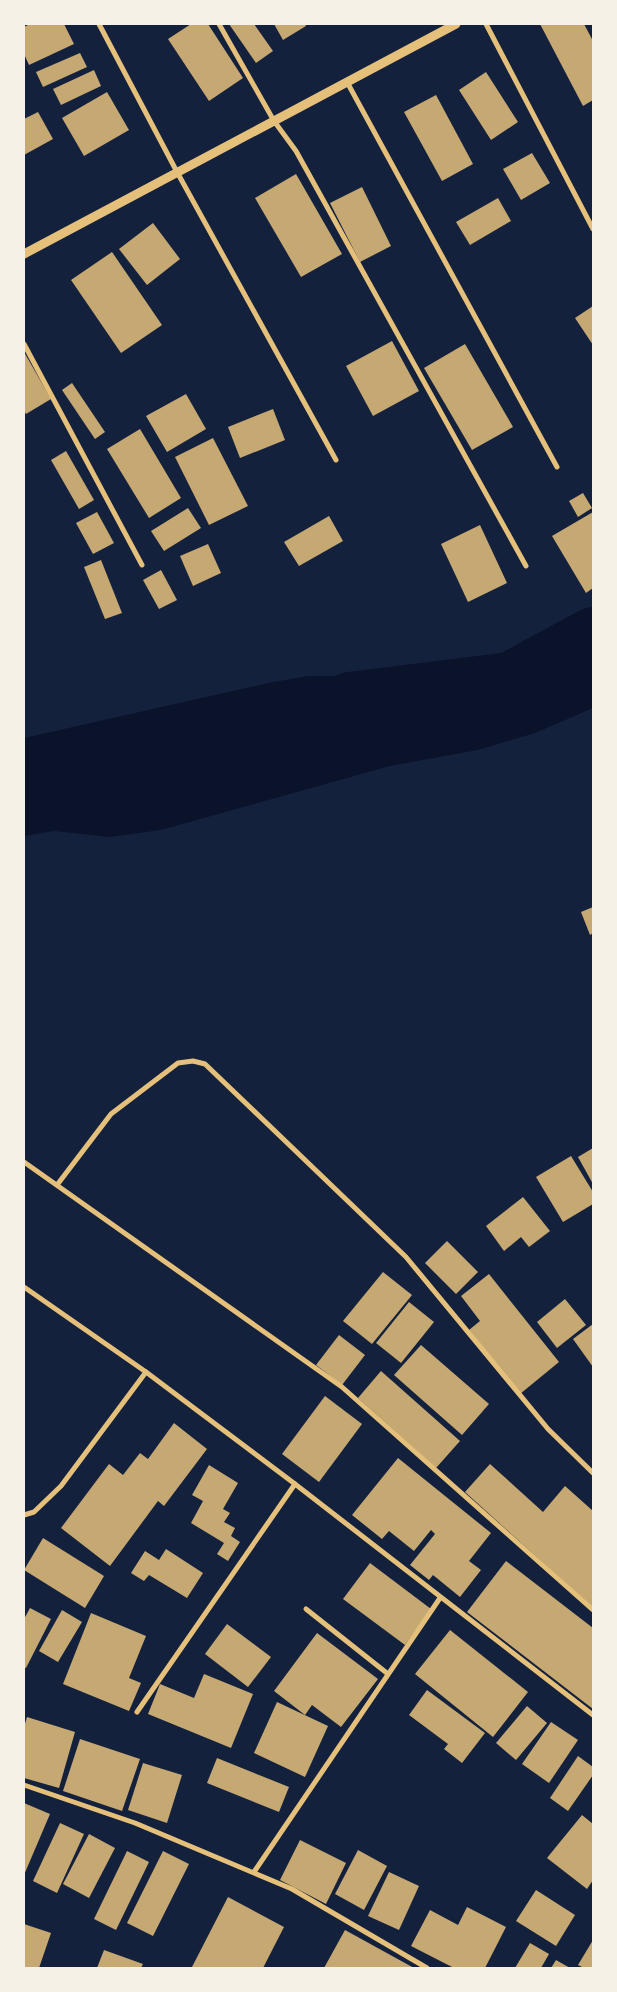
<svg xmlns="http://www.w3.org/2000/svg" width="617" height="1992" viewBox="0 0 617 1992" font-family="Lato,sans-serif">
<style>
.water{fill:#0b132b}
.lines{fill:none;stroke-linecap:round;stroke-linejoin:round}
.river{stroke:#0b132b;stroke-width:54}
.building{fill:#c6a872}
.minor{stroke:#e5c07b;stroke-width:5}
.tertiary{stroke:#e5c07b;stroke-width:9}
</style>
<rect width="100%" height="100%" fill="#14213d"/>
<path class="water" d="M 593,631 L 593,708 L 535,733 L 478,750 L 390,766 L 161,830 L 110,837 L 54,831 L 24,836 L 24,738 L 268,683 L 308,676 L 353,676 L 439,694 L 482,688 L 543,660 Z"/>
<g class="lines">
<path class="river" d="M 349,699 L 510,679 L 593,634"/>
</g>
<g class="building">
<path d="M 30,24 L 64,24 L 74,44 L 29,65 L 24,54 L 24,27 Z"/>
<path d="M 191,24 L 208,24 L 243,78 L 209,101 L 168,39 Z"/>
<path d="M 229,24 L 254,24 L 273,51 L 256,63 Z"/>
<path d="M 274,24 L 305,24 L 306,26 L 283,40 Z"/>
<path d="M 540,24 L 584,24 L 593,41 L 593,100 L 583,106 Z"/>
<path d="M 80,53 L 87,67 L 43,87 L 36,72 Z"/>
<path d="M 94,70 L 101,86 L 61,105 L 53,89 Z"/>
<path d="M 486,72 L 518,122 L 491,140 L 459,90 Z"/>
<path d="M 107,92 L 129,130 L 84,156 L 62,118 Z"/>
<path d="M 436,95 L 473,164 L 442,181 L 404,112 Z"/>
<path d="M 38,112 L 53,139 L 24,155 L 24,119 Z"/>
<path d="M 532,153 L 550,183 L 521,200 L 503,169 Z"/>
<path d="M 296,174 L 342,254 L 301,277 L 255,198 Z"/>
<path d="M 362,187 L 391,246 L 360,262 L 330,203 Z"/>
<path d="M 498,198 L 511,221 L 470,245 L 456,222 Z"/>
<path d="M 153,223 L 180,259 L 147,285 L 119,249 Z"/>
<path d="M 112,252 L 162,325 L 121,353 L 71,280 Z"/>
<path d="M 593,306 L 593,345 L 575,318 Z"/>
<path d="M 392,341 L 419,391 L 373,416 L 346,366 Z"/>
<path d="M 465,344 L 513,427 L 472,450 L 424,368 Z"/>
<path d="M 24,352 L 51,399 L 26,414 L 24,410 Z"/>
<path d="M 72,383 L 105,432 L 95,439 L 62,390 Z"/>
<path d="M 186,394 L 206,429 L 167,452 L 146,416 Z"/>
<path d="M 273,409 L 285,440 L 240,458 L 228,427 Z"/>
<path d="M 140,429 L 181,498 L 149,518 L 107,449 Z"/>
<path d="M 213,438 L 248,506 L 209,525 L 175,457 Z"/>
<path d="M 66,451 L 94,500 L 79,509 L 51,460 Z"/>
<path d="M 583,493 L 592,508 L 578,517 L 569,501 Z"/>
<path d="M 188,508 L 201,528 L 164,551 L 151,531 Z"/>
<path d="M 97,512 L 114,543 L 93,554 L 76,523 Z"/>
<path d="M 593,512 L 593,588 L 586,593 L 552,536 Z"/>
<path d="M 329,516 L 343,541 L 299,566 L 284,542 Z"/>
<path d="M 480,525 L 507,583 L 468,602 L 441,544 Z"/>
<path d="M 208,544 L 221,573 L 193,586 L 180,556 Z"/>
<path d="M 101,560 L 122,613 L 105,619 L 84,567 Z"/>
<path d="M 161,570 L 177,600 L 159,609 L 143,580 Z"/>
<path d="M 593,907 L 593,933 L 590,935 L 581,912 Z"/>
<path d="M 593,1148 L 593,1184 L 578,1157 Z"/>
<path d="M 571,1156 L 593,1192 L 593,1204 L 563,1222 L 536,1177 Z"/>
<path d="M 523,1197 L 550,1231 L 529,1247 L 521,1237 L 504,1251 L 486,1226 Z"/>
<path d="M 447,1241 L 478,1272 L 456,1294 L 425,1263 Z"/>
<path d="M 383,1272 L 412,1295 L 372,1344 L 343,1321 Z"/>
<path d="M 489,1274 L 559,1362 L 520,1394 L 469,1330 L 480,1321 L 461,1296 Z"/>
<path d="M 565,1299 L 586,1325 L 557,1348 L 537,1322 Z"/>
<path d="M 409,1302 L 434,1322 L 401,1363 L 376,1343 Z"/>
<path d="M 593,1324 L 593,1367 L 573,1339 Z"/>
<path d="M 339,1335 L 365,1355 L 342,1385 L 316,1365 Z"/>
<path d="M 421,1345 L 489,1404 L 462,1435 L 394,1375 Z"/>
<path d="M 381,1371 L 460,1441 L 436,1468 L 358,1398 Z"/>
<path d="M 325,1396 L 362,1424 L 319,1482 L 282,1454 Z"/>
<path d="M 174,1423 L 207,1449 L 164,1506 L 158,1501 L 110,1566 L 61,1528 L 109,1464 L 123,1475 L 140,1453 L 148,1459 Z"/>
<path d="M 398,1458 L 491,1533 L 469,1561 L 481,1570 L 460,1597 L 433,1575 L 429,1580 L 410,1565 L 435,1534 L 431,1530 L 414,1551 L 389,1531 L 382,1539 L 352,1515 Z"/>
<path d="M 490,1464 L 543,1512 L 565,1486 L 593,1511 L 593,1608 L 465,1492 Z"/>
<path d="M 209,1465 L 238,1483 L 223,1509 L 230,1513 L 224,1522 L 235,1528 L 231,1536 L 240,1542 L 228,1561 L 217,1554 L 224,1543 L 191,1523 L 203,1501 L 192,1495 Z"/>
<path d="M 43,1538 L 104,1576 L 85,1608 L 24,1570 Z"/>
<path d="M 166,1549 L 203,1573 L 187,1598 L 149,1575 L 144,1581 L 131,1573 L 145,1551 L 159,1560 Z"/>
<path d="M 506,1561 L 593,1628 L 593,1709 L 467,1612 Z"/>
<path d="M 370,1563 L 431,1609 L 405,1645 L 343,1599 Z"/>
<path d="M 30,1608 L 51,1619 L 26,1668 L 24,1667 L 24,1619 Z"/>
<path d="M 62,1610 L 82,1622 L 58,1662 L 39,1651 Z"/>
<path d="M 91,1613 L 146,1636 L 129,1678 L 141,1683 L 129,1711 L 63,1684 Z"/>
<path d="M 227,1624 L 271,1657 L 248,1687 L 205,1654 Z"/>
<path d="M 450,1630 L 528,1692 L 493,1737 L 415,1674 Z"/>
<path d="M 317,1633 L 378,1679 L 341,1727 L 312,1705 L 305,1715 L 274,1691 Z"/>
<path d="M 204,1674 L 253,1694 L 231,1748 L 148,1714 L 160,1684 L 194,1698 Z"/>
<path d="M 427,1690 L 485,1733 L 462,1763 L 444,1749 L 448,1744 L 409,1715 Z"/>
<path d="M 277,1702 L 328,1726 L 305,1777 L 254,1753 Z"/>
<path d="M 527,1706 L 547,1723 L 516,1760 L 496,1743 Z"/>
<path d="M 27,1717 L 75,1732 L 59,1788 L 24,1778 L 24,1727 Z"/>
<path d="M 551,1722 L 578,1740 L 549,1783 L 522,1764 Z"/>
<path d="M 80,1739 L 140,1759 L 122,1811 L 63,1791 Z"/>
<path d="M 578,1756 L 593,1767 L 593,1775 L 568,1811 L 550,1798 Z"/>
<path d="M 217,1758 L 289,1787 L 279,1812 L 207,1783 Z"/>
<path d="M 143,1763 L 182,1775 L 167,1823 L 128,1810 Z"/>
<path d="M 24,1803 L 50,1814 L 24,1875 Z"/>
<path d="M 582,1815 L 593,1824 L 593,1880 L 587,1889 L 547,1858 Z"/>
<path d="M 60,1823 L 84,1834 L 57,1893 L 33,1881 Z"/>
<path d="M 89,1834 L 115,1848 L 89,1898 L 63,1884 Z"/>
<path d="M 300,1840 L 346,1863 L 326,1904 L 280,1880 Z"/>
<path d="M 358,1850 L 387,1866 L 364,1910 L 335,1894 Z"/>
<path d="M 127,1851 L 149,1862 L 116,1930 L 94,1919 Z"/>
<path d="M 163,1851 L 189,1864 L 153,1936 L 127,1923 Z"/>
<path d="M 389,1872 L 419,1886 L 399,1930 L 368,1916 Z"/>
<path d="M 536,1890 L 575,1915 L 556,1946 L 516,1921 Z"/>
<path d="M 228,1897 L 284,1927 L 263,1968 L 192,1967 Z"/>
<path d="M 467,1907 L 506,1927 L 485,1968 L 454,1968 L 411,1946 L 430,1910 L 458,1925 Z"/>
<path d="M 24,1924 L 51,1933 L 39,1968 L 24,1968 Z"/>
<path d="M 345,1930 L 414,1968 L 324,1968 Z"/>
<path d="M 593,1940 L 593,1968 L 584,1968 L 578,1965 Z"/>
<path d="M 530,1943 L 549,1954 L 541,1968 L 515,1968 Z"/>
<path d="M 104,1950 L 143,1964 L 141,1968 L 97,1968 Z"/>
<path d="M 556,1960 L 570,1968 L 551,1968 Z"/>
</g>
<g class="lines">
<g class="minor">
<path d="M 99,24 L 177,172 L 336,460"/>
<path d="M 219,24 L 274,121 L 296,151 L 526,566"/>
<path d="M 486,24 L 593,229"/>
<path d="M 347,82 L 557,467"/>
<path d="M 24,344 L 142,565"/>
<path d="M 24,1162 L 342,1387 L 593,1610"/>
<path d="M 57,1185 L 111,1114 L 178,1063 L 193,1061 L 205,1064 L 406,1257 L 548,1429 L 593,1473"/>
<path d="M 24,1287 L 146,1372 L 295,1484 L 593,1715"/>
<path d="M 24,1515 L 34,1512 L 61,1486 L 146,1372"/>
<path d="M 306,1609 L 388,1674"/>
<path d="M 137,1712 L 295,1484"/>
<path d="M 24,1785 L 135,1823 L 292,1889 L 427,1968"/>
<path d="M 254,1872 L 440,1598"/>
</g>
<path class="tertiary" d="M 24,254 L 456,24"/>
</g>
<rect width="617" height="1992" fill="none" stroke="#f6f1e7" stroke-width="50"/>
</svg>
